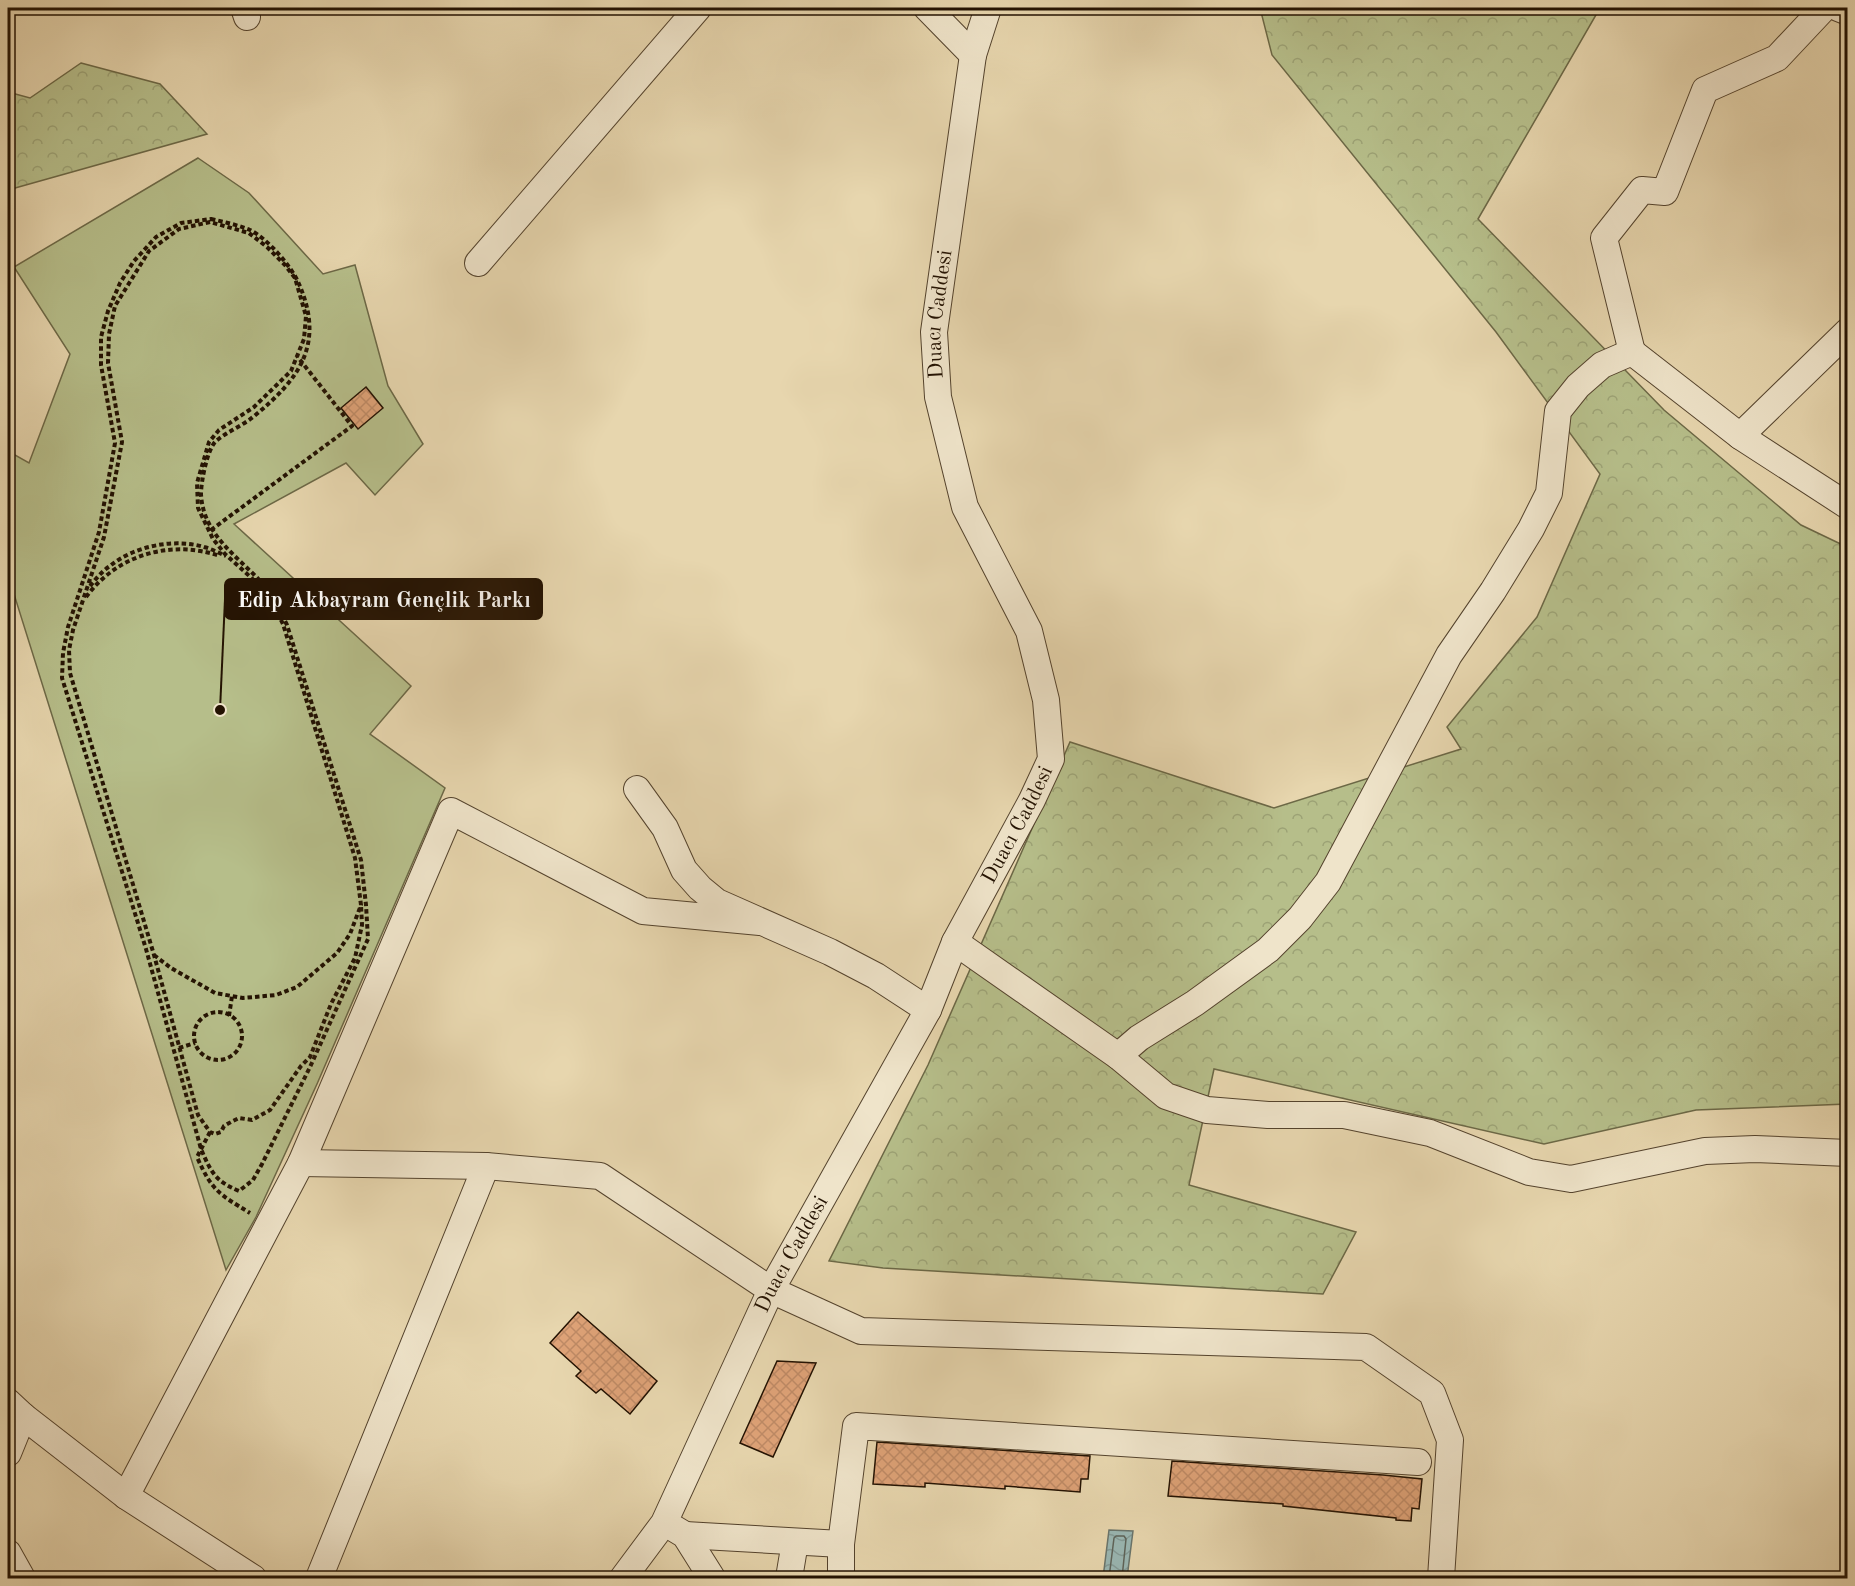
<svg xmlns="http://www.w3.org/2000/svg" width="1855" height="1586" viewBox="0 0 1855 1586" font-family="'Old Standard TT',serif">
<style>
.forest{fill:url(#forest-crowns);stroke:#6c6846;stroke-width:1.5}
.park{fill:#b6be8a;stroke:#6c6846;stroke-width:1.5}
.water{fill:url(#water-waves);stroke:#6a756c;stroke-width:1.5}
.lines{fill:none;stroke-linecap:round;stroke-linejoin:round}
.shore{stroke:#5e645a;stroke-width:1.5}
.building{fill:url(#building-cross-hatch);stroke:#231202;stroke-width:1.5}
.minor-casing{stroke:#54432d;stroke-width:28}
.path{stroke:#231202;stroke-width:4;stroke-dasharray:4.5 3;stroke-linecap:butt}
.minor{stroke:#efe4ca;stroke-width:26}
.labels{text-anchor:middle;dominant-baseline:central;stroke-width:5;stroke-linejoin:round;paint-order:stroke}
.street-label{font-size:21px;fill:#231202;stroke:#efe4ca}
.leader{fill:none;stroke:#231202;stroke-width:2}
.callout-dot{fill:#231202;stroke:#efe4ca;stroke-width:2}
.callout{fill:#231202;stroke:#231202;stroke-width:2}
.callout-label{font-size:22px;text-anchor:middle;font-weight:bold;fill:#fff}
</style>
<defs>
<pattern id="forest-crowns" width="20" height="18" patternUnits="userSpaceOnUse" patternTransform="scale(1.5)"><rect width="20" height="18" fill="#b6be8a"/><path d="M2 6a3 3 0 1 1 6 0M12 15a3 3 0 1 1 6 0" fill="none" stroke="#9ca275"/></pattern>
<pattern id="water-waves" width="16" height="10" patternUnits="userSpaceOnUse" patternTransform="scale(1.5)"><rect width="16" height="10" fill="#9ab7b3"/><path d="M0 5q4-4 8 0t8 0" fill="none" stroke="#849c98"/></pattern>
<pattern id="building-cross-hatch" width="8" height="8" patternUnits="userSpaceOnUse" patternTransform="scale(1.5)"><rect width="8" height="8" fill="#dea277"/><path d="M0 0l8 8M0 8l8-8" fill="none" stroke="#be8a65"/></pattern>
</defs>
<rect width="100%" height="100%" fill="#e7d6ae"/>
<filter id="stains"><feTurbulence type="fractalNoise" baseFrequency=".00333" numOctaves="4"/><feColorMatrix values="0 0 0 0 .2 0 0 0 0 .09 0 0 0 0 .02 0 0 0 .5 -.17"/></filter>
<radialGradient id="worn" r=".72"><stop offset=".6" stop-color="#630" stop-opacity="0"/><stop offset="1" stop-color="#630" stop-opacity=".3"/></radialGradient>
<g class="forest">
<path d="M 1260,8 L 1600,8 L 1478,219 L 1664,410 L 1801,525 L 1847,547 L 1847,1104 L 1696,1110 L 1544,1144 L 1214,1069 L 1189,1185 L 1356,1232 L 1323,1294 L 883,1268 L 829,1261 L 928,1065 L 1070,742 L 1274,808 L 1461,749 L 1447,727 L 1537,617 L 1600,474 L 1496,332 L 1272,55 Z"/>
<path d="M 81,63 L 160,84 L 207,134 L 8,190 L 8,92 L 30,98 Z"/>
</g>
<path class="park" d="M 198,158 L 249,193 L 323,274 L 355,265 L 388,386 L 423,444 L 375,495 L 346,463 L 234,524 L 411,686 L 370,734 L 445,788 L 317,1084 L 256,1217 L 226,1270 L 8,575 L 8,451 L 29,463 L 70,354 L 14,267 Z"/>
<path class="water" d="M 1109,1530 L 1133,1531 L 1127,1578 L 1103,1578 Z"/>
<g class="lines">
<path class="shore" d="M 1109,1578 L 1114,1538 L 1116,1536 L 1124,1536 L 1126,1539 L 1122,1578"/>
</g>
<g class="building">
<path d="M 366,387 L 383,408 L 358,429 L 341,408 Z"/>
<path d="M 578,1312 L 657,1381 L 630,1414 L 601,1389 L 596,1393 L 576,1376 L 581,1371 L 550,1343 Z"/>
<path d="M 777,1361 L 816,1363 L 773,1457 L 740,1443 Z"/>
<path d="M 877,1442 L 1090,1456 L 1088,1479 L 1081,1479 L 1080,1492 L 1005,1486 L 1005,1489 L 925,1483 L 925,1487 L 873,1484 Z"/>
<path d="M 1172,1461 L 1383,1475 L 1422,1479 L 1419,1509 L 1412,1508 L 1411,1521 L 1396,1520 L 1396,1518 L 1283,1506 L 1283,1504 L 1168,1496 Z"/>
</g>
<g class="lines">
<defs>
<g id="minor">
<path d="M 244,8 L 247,17"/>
<path d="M 927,8 L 973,55"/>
<path d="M 1838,8 L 1848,12"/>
<path d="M 478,263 L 698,8"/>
<path d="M 1632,352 L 1604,238 L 1642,190 L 1665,192 L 1705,90 L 1777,58 L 1824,8"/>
<path d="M 1740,436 L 1848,331"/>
<path d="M 637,789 L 665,828 L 684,870 L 700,888 L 717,902 L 830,952 L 876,976 L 928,1010"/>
<path d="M 955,942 L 1118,1056 L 1166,1096 L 1207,1110 L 1268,1115 L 1344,1115 L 1430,1133 L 1529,1172 L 1571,1179 L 1705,1151 L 1755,1149 L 1848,1153"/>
<path d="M 1118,1056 L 1139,1038 L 1195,1003 L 1268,950 L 1300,918 L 1328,882 L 1449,655 L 1493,591 L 1531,529 L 1549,493 L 1558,411 L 1578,386 L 1602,365 L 1632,352 L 1740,436 L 1848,506"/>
<path d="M 301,1163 L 486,1166 L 600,1176 L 771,1290 L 861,1331 L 1366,1347 L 1432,1393 L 1450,1440 L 1441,1578"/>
<path d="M 8,1402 L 23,1416 L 126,1496 L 253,1578"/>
<path d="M 8,1453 L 23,1416"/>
<path d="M 126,1496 L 301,1163 L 451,811 L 643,911 L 760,922"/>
<path d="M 675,1529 L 685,1535 L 712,1578"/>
<path d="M 685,1535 L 841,1544"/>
<path d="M 8,1553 L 22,1578"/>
<path d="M 319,1578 L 486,1166"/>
<path id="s1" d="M 623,1578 L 664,1523 L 771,1290 L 928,1010 L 955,942 L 1032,800 L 1051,759 L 1046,700 L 1029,631 L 965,507 L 938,397 L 934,332 L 973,55 L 988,8"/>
<path d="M 789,1578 L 795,1542"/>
<path d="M 841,1578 L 841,1544 L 856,1426 L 1418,1462"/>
</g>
</defs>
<use href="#minor" class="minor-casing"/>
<g class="path">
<path d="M 211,219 C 224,222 238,225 250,230 C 267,238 292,267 299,284 C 325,344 300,379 253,417 C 242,426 226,432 215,442 C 207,451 201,482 201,494 C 203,536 239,557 264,585 C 274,597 280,611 287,625 L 361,860 L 366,905 L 368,939 L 310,1067 L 262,1164 L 253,1180 L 239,1191 C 215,1181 211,1172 201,1149 L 146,949 L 62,678 L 63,653 L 68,627 L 99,532 L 115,443 L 101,365 L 101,337 L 108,311 L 120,283 L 134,261 L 156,237 L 181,223 Z"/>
<path d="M 211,530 L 352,426 L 297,356"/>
<path d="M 90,586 C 96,579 102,571 110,566 C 134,546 174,538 204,547 C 212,549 219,553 226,556"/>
<path d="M 86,597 C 117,555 170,539 220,556"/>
<path d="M 154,955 L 171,968 L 215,993 L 243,998 L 276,995 L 297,987 L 337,953 L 350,934 L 361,905 L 355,858 L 283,624 L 267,592 L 225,554 L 213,539 L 198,508 L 197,483 L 209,442 L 219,430 L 254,407 L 291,371 L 304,339 L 306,316 L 295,278 L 285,265 L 267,247 L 249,233 L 210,222 L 179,229 L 149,251 L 115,306 L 109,334 L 108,363 L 122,442 L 104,537 L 73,630 L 69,650 L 70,673 L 154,955 L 198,1115 L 210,1132 L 215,1134 L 221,1132 L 224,1126 L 231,1122 L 239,1118 L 252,1120 L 270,1110 L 301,1066 L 310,1057 L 331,1004 L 355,958 L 362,925 L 361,905"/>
<circle cx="218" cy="1036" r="24"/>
<path d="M 229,1016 L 232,996"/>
<path d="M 179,1048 L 195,1043"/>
<path d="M 210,1132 L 197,1157 C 212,1191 219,1194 250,1213"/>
</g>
<use href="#minor" class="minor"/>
</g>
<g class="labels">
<g class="street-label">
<text stroke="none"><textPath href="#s1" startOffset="1392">Duacı Caddesi</textPath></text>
<text stroke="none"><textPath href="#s1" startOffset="852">Duacı Caddesi</textPath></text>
<text stroke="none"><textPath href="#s1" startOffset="366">Duacı Caddesi</textPath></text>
</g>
</g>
<path class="leader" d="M220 710L225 599"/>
<circle class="callout-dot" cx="220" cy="710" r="6"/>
<rect class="callout" x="225" y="579" width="317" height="40" rx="6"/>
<g class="callout-label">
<text x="384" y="607">Edip Akbayram Gençlik Parkı</text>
</g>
<rect width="1855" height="1586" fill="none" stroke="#e7d6ae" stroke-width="30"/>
<rect x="9" y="9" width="1837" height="1568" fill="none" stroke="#231202" stroke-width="3"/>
<rect x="15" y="15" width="1825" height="1556" fill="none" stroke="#231202" stroke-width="1.5"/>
<rect width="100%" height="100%" filter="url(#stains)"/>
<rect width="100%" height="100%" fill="url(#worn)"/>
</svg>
